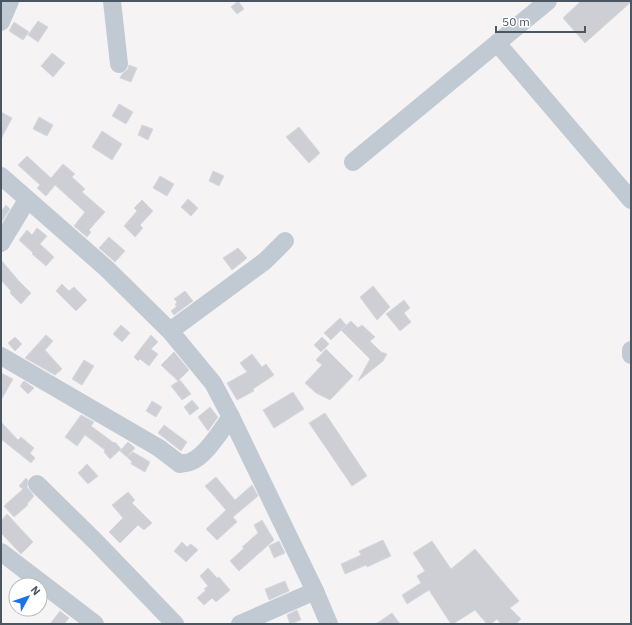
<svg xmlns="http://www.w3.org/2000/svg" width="632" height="625" viewBox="0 0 632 625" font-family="'IBM Plex Sans',sans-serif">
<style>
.building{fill:#cdcfd5;stroke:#d7d9de}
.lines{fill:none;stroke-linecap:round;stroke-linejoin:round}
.minor{stroke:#c1cad2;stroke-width:18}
</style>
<rect width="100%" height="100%" fill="#f5f3f3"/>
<g class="building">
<path d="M 238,1 L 244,9 L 237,14 L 231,7 Z"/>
<path d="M 581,1 L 631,1 L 631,2 L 585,43 L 563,18 Z"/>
<path d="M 38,21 L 48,27 L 38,42 L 28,35 Z"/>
<path d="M 14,22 L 29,32 L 23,40 L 9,31 Z"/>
<path d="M 52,53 L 65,63 L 53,77 L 41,66 Z"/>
<path d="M 129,65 L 137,68 L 131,82 L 120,78 L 122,74 L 128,69 Z"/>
<path d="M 119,104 L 133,112 L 126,124 L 112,116 Z"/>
<path d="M 1,112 L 12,118 L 1,139 Z"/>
<path d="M 39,117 L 53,125 L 47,136 L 33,129 Z"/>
<path d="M 142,125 L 153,129 L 148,140 L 138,135 Z"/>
<path d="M 299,127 L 320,153 L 309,163 L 286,137 Z"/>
<path d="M 102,131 L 122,144 L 112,160 L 92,147 Z"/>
<path d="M 27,156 L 51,178 L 63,164 L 75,174 L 72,177 L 85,189 L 82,192 L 105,212 L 89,230 L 91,232 L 87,237 L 74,226 L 85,212 L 55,185 L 46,196 L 37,188 L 40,185 L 18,165 Z"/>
<path d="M 213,171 L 224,176 L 219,186 L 209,181 Z"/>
<path d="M 160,176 L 174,184 L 167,196 L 153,188 Z"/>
<path d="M 188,199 L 198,208 L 191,216 L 181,207 Z"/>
<path d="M 142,200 L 153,211 L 140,225 L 143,228 L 135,237 L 124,226 L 137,211 L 134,208 Z"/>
<path d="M 6,205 L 10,209 L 1,223 L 1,211 Z"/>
<path d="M 37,228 L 47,236 L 40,244 L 54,257 L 46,266 L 32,254 L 33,253 L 19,240 L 27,230 L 32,235 Z"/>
<path d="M 109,237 L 125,251 L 115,262 L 99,248 Z"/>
<path d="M 238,248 L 247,258 L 232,270 L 223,258 Z"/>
<path d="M 1,260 L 18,280 L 31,293 L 21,304 L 10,293 L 11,291 L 1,280 Z"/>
<path d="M 62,284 L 69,291 L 74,287 L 87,300 L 76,311 L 56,291 Z"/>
<path d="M 373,286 L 390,307 L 377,320 L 360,297 Z"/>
<path d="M 185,291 L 193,301 L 174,315 L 171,311 L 177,306 L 175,305 L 177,302 L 174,299 Z"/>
<path d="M 404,300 L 410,308 L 404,313 L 411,322 L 400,331 L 386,314 Z"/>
<path d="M 340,318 L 346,325 L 331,340 L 324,333 Z"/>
<path d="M 351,321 L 358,328 L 362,325 L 375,337 L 370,341 L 381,352 L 387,354 L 383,361 L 358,381 L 370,359 L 341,330 Z"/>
<path d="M 121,325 L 130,333 L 122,342 L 113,334 Z"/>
<path d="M 46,335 L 53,341 L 45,350 L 62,369 L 55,375 L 25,358 Z"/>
<path d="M 151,335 L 158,342 L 151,349 L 158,354 L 149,366 L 140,359 L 138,361 L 134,357 Z"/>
<path d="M 15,337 L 22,344 L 15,351 L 8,343 Z"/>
<path d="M 322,337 L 329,344 L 321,352 L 314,345 Z"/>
<path d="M 326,349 L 353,376 L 330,400 L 316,393 L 305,383 L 322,365 L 316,360 Z"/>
<path d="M 174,352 L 189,370 L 178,381 L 161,365 Z"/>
<path d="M 252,354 L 262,367 L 266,364 L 274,375 L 253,389 L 254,391 L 237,400 L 227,383 L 247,372 L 240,363 Z"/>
<path d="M 84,360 L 94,366 L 82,385 L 72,379 Z"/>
<path d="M 1,373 L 13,379 L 1,400 Z"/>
<path d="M 180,380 L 191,394 L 182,400 L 171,386 Z"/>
<path d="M 24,381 L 34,388 L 28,394 L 20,386 Z"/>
<path d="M 293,392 L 304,409 L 274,428 L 263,410 Z"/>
<path d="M 192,400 L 199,408 L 190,415 L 184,407 Z"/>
<path d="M 152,401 L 162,407 L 156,417 L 146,411 Z"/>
<path d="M 210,407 L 218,417 L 208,431 L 198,417 Z"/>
<path d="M 325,413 L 367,476 L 352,486 L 309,423 Z"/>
<path d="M 81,415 L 94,422 L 91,426 L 114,443 L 115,442 L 121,449 L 110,459 L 104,452 L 105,450 L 85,435 L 77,446 L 65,437 Z"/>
<path d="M 1,422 L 18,440 L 21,437 L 34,448 L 30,453 L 35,458 L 31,463 L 1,439 Z"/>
<path d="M 164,425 L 187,442 L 181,451 L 158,433 Z"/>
<path d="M 128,442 L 135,448 L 127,457 L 120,451 Z"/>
<path d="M 133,452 L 150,462 L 145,472 L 131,464 L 132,462 L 127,457 Z"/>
<path d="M 87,464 L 98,476 L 88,484 L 78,473 Z"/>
<path d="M 216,477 L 235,500 L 252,485 L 258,496 L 233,517 L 237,522 L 217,540 L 206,529 L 226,510 L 205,486 Z"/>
<path d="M 26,478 L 28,480 L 27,487 L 34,496 L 27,504 L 28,505 L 14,517 L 4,506 L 23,489 L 19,486 Z"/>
<path d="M 128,492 L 135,500 L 132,503 L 152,523 L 144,530 L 138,525 L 120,543 L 109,532 L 123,518 L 112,505 Z"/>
<path d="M 7,514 L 33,542 L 21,554 L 1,533 L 1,521 Z"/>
<path d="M 262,520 L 274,540 L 239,571 L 230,561 L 244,548 L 242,547 L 258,533 L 254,525 Z"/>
<path d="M 383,540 L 391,556 L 367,567 L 366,565 L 345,574 L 341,564 L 361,555 L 359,551 Z"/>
<path d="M 279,541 L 285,553 L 274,558 L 269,546 Z"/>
<path d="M 432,541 L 451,569 L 475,549 L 519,601 L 510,608 L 521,619 L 516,624 L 501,624 L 497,619 L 491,624 L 487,624 L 475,610 L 453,624 L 451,624 L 429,590 L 407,604 L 402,595 L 421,583 L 417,576 L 425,571 L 413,553 Z"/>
<path d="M 182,542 L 187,547 L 191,544 L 198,550 L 186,562 L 174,551 Z"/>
<path d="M 208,568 L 217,578 L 219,577 L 230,590 L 216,602 L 212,598 L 204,605 L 197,598 L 206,590 L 204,589 L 208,586 L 200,576 Z"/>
<path d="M 285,581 L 289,591 L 269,600 L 265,589 Z"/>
<path d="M 297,610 L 301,620 L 290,624 L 287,615 Z"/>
<path d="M 60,611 L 69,618 L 64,624 L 50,624 Z"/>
<path d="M 392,613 L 400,624 L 376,624 Z"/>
</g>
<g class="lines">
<g class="minor">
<path d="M 112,1 L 119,64"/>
<path d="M 1,22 L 10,1"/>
<path d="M 497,43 L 631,200"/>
<path d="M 353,162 L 548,1"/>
<path d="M 1,176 L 107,269 L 170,331 L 213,383 L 231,417 L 315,591 L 329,624"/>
<path d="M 1,243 L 27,200"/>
<path d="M 170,331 L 265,261 L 285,241"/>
<path d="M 631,350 L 631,355"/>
<path d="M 1,356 L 159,448 L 180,464 C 183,463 187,463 190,462 C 206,456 221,430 231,417"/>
<path d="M 37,484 L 96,542 L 175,624"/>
<path d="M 1,552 L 95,624"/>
<path d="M 240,624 L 315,591"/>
</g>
</g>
<rect width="632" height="625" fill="none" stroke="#4a5661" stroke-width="4"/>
<g transform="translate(28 597) rotate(50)"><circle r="19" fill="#ffffff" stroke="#b7bbc0"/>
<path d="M0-3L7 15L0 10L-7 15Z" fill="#1a73e8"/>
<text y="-6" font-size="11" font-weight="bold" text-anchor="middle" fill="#4a5661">N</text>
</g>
<path d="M496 26v6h89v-6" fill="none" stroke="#4a5661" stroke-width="2"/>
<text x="502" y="26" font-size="12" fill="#4a5661" stroke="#ffffff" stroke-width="3" paint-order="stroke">50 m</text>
</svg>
